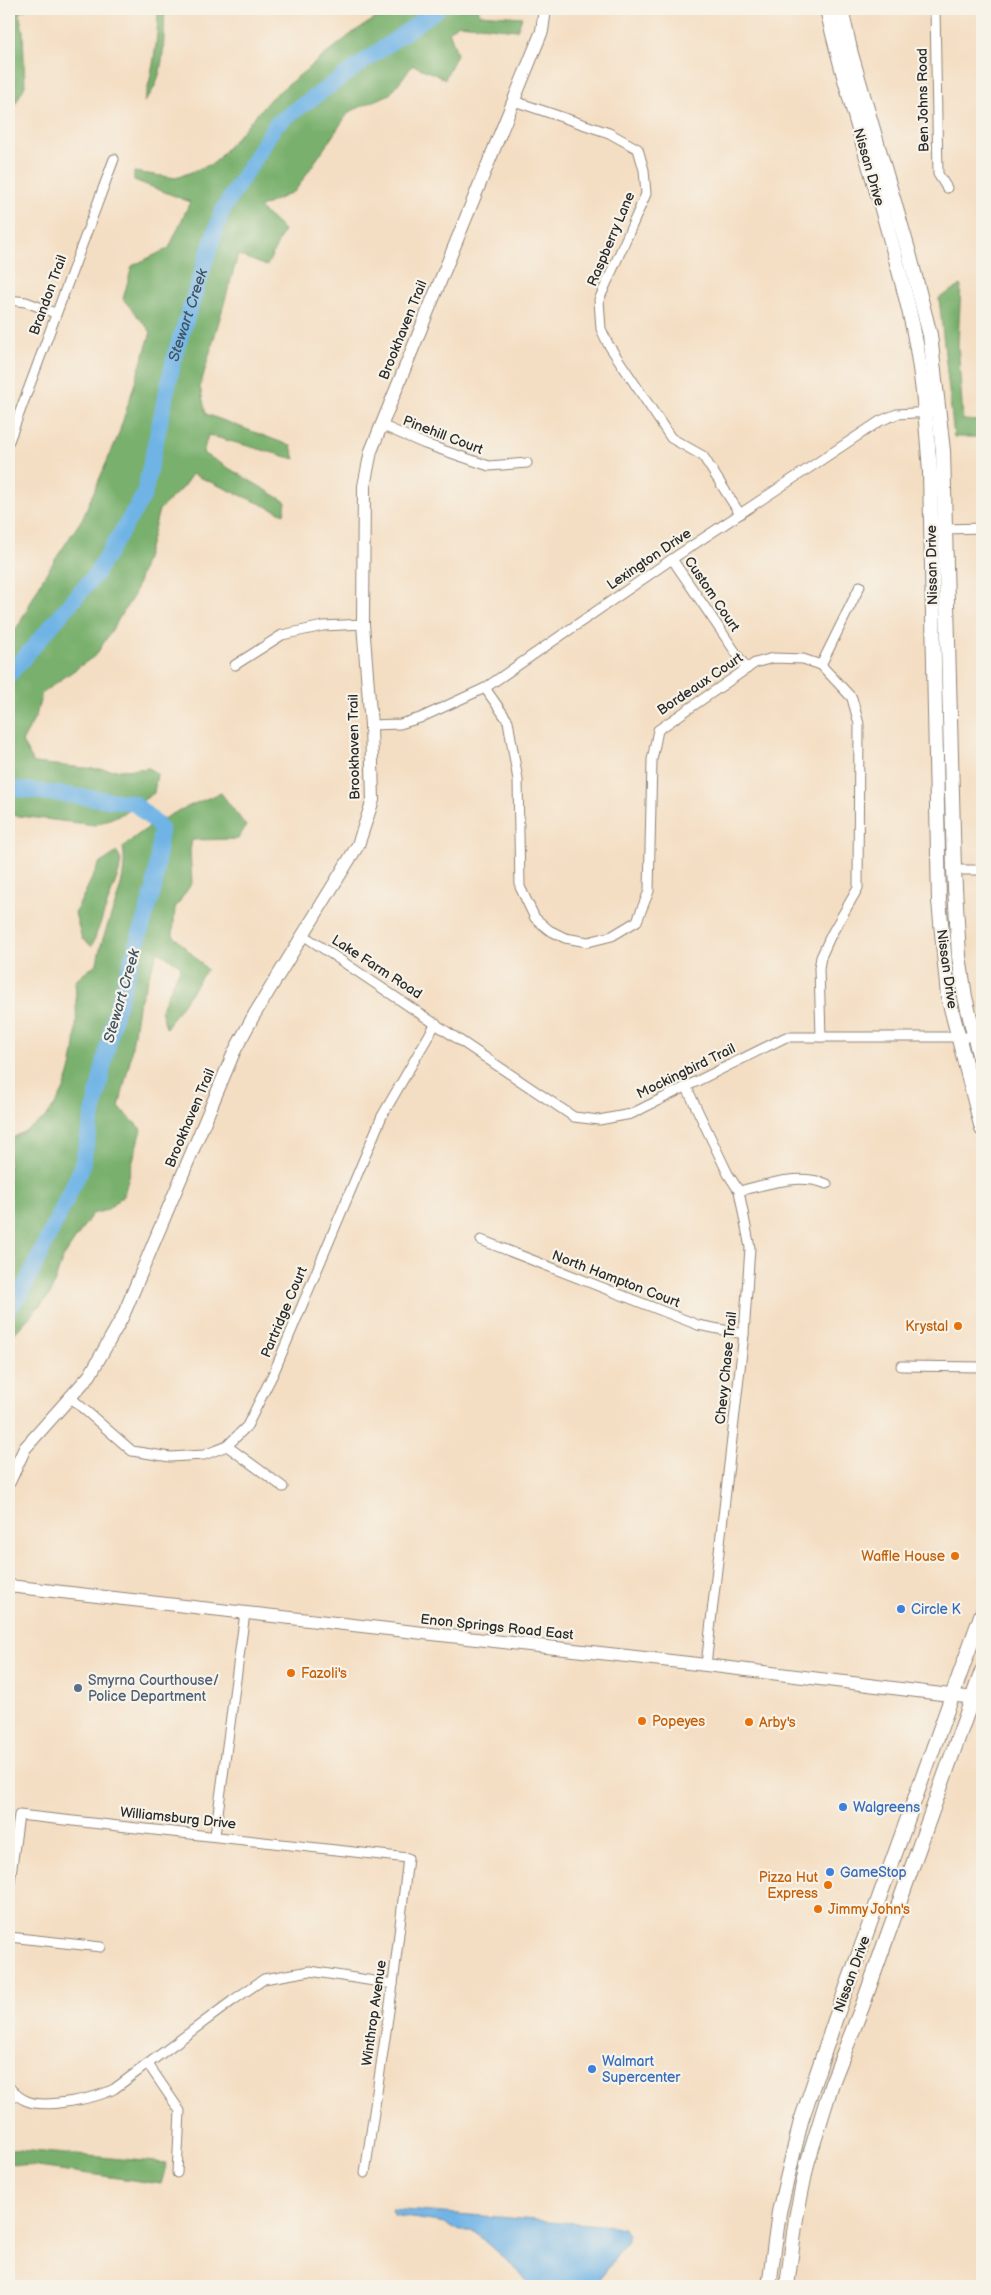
<svg xmlns="http://www.w3.org/2000/svg" width="991" height="2295" viewBox="0 0 991 2295" font-family="'Balsamiq Sans',sans-serif">
<style>
.forest{fill:#79b06d;stroke:#526e4c}
.water{fill:#6fb4e6;stroke:#4d7088}
.lines{fill:none;stroke-linecap:round;stroke-linejoin:round}
.river{stroke:#6fb4e6;stroke-width:16}
.street-casing{stroke:#908477;stroke-width:11}
.secondary-casing{stroke:#908477;stroke-width:14}
.primary-casing{stroke:#908477;stroke-width:16}
.street{stroke:#fff;stroke-width:9}
.secondary{stroke:#fff;stroke-width:12}
.primary{stroke:#fff;stroke-width:14}
.food-dot{fill:#e8710a;stroke:#f7f3e8;stroke-width:2}
.shop-dot{fill:#3f7fe0;stroke:#f7f3e8;stroke-width:2}
.service-dot{fill:#5c6f8a;stroke:#f7f3e8;stroke-width:2}
.labels{text-anchor:middle;dominant-baseline:central;stroke-width:4.5;stroke-linejoin:round;paint-order:stroke}
.street-label{font-size:14px;fill:#2b2b2b;stroke:#f7f3e8}
.food-label{font-size:14px;fill:#c56008;stroke:#f7f3e8;text-anchor:start}
.shop-label{font-size:14px;fill:#366cbe;stroke:#f7f3e8;text-anchor:start}
.service-label{font-size:14px;fill:#4e5e75;stroke:#f7f3e8;text-anchor:start}
.water-label{font-size:15px;font-style:italic;fill:#3f5463;stroke:#f7f3e8}
</style>
<rect width="100%" height="100%" fill="#f7f3e8"/>
<filter id="ink" filterUnits="userSpaceOnUse"><feTurbulence type="fractalNoise" baseFrequency=".02" numOctaves="2"/><feDisplacementMap in="SourceGraphic" scale="10" xChannelSelector="R" yChannelSelector="G"/><feConvolveMatrix kernelMatrix="1 2 1 2 8 2 1 2 1" color-interpolation-filters="sRGB"/></filter>
<filter id="wash" filterUnits="userSpaceOnUse"><feTurbulence type="fractalNoise" baseFrequency=".0096" numOctaves="4" result="noise"/><feDisplacementMap in="SourceGraphic" scale="20" xChannelSelector="R" yChannelSelector="G"/><feGaussianBlur stdDeviation="1.12" result="paint"/><feColorMatrix in="noise" values="0 0 0 0 0 0 0 0 0 0 0 0 0 0 0 0 0 1.4 0 .05"/><feComposite in="paint" operator="in"/></filter>
<g filter="url(#wash)">
<rect width="100%" height="100%" fill="#f4dec3"/>
<g class="forest">
<path d="M 9,9 L 26,9 L 19,13 L 23,31 L 25,86 L 14,106 L 9,147 Z"/>
<path d="M 158,9 L 165,9 C 163,40 167,78 144,102 C 153,71 158,41 158,9 Z"/>
<path d="M 391,9 L 479,9 L 479,14 L 522,17 L 517,30 L 459,24 L 449,31 L 457,54 L 445,79 L 413,65 L 390,94 L 349,112 L 295,191 L 259,208 L 284,230 L 267,266 L 238,255 L 200,387 L 206,414 L 291,446 L 295,459 L 208,435 L 203,453 L 286,502 L 284,514 L 192,474 L 183,487 L 159,510 L 148,552 L 134,595 L 96,655 L 42,693 L 36,716 L 22,742 L 34,763 C 72,766 111,773 149,768 L 157,774 L 154,793 L 124,813 L 95,825 L 11,815 L 9,814 L 9,637 L 20,623 L 43,578 L 82,519 L 118,436 L 151,332 L 123,299 L 132,266 L 169,248 L 190,202 L 134,180 L 134,172 L 176,178 L 214,163 L 271,98 L 355,31 Z"/>
<path d="M 961,285 L 958,344 L 963,420 L 982,421 L 982,437 L 954,437 L 939,298 Z"/>
<path d="M 221,793 L 246,826 L 238,839 L 192,840 L 190,851 L 192,883 L 175,908 L 173,935 L 207,969 L 166,1028 L 161,1010 L 181,966 L 158,951 L 138,1007 L 130,1060 L 119,1107 L 141,1129 L 124,1195 L 107,1210 L 92,1214 L 63,1258 L 50,1295 L 9,1339 L 9,1140 C 19,1134 32,1128 42,1120 C 79,1086 78,1027 75,981 L 97,963 C 103,924 130,886 123,847 C 152,821 185,807 221,793 Z"/>
<path d="M 117,852 L 121,861 L 119,872 L 92,946 L 82,939 L 75,913 L 99,864 Z"/>
<path d="M 9,2149 L 167,2163 L 161,2184 L 9,2163 Z"/>
</g>
<path class="water" d="M 391,2209 L 614,2226 L 625,2229 L 628,2234 L 628,2240 L 606,2271 L 597,2282 L 588,2286 L 530,2286 L 516,2269 L 473,2231 L 460,2231 L 445,2223 L 393,2215 Z"/>
<g class="lines">
<g class="river">
<path id="s1" d="M 9,675 L 95,575 L 144,495 L 175,354 L 222,211 L 276,124 L 438,9"/>
<path d="M 9,788 L 134,803 L 161,828 L 154,889 L 114,1017 L 81,1169 L 22,1292 L 9,1308"/>
</g>
</g>
</g>
<g filter="url(#ink)">
<g class="lines">
<defs>
<g id="street">
<path d="M 935,9 L 938,174 L 947,188"/>
<path d="M 514,101 L 609,133 L 638,149 L 644,170 L 646,194 L 599,300 L 601,329 L 608,344 L 671,438 L 703,456 L 740,514"/>
<path d="M 9,300 L 26,302 L 55,313"/>
<path d="M 381,425 L 425,444 L 489,466 L 527,463"/>
<path d="M 9,441 L 114,159"/>
<path d="M 946,529 L 982,528"/>
<path d="M 672,559 L 747,669"/>
<path d="M 235,665 L 282,635 L 323,626 L 363,624"/>
<path d="M 821,665 L 860,586"/>
<path d="M 485,688 L 508,721 L 518,780 L 520,887 L 535,918 L 549,930 L 565,938 L 588,942 L 612,936 L 637,921 L 649,891 L 652,760 L 658,730 L 755,663 L 773,658 L 803,659 L 821,665 L 852,698 L 859,724 L 858,888 L 831,935 L 821,957 L 819,968 L 821,1037"/>
<path d="M 371,725 L 400,724 L 420,718 L 485,688 L 672,559 L 880,421 L 897,414 L 930,412"/>
<path d="M 954,870 L 982,870"/>
<path d="M 303,935 L 574,1117 L 599,1120 L 631,1114 L 786,1037 L 982,1037"/>
<path d="M 686,1086 L 728,1174 L 739,1191 L 750,1248 L 744,1334 L 706,1665"/>
<path d="M 739,1191 C 768,1184 798,1173 827,1184"/>
<path d="M 481,1240 L 698,1325 L 744,1334"/>
<path d="M 901,1366 L 982,1367"/>
<path d="M 70,1397 L 132,1451 L 170,1457 L 204,1455 L 227,1446 L 247,1426 L 274,1372 L 382,1116 L 436,1023"/>
<path d="M 227,1446 L 283,1487"/>
<path d="M 215,1835 L 245,1613"/>
<path d="M 9,1889 L 19,1815 L 408,1858 L 393,1984 L 365,2173"/>
<path d="M 9,1937 L 101,1947"/>
<path d="M 148,2064 L 180,2111 L 177,2173"/>
<path d="M 9,2087 C 14,2093 19,2098 27,2101 C 45,2109 97,2098 114,2089 L 232,2001 L 264,1979 L 310,1971 L 393,1984"/>
</g>
<g id="secondary">
<path d="M 9,1482 L 25,1448 L 90,1375 L 123,1316 L 234,1052 L 254,1015 L 358,845 L 373,800 L 371,725 L 363,624 L 364,486 L 371,451 L 542,31 L 545,9"/>
<path d="M 9,1586 L 706,1665 L 982,1699"/>
</g>
<g id="primary">
<path d="M 827,9 C 850,110 885,209 909,310 C 922,363 926,418 930,472 L 939,901 L 948,996 L 982,1129"/>
<path d="M 841,9 L 851,54 L 909,253 L 930,335 L 943,451 L 954,870 L 959,956 L 965,997 L 982,1067"/>
<path d="M 769,2286 L 779,2212 L 801,2121 L 835,2020 L 982,1613"/>
<path d="M 787,2286 L 796,2218 L 807,2164 L 832,2083 L 862,2007 L 982,1671"/>
</g>
</defs>
<use href="#street" class="street-casing"/>
<use href="#secondary" class="secondary-casing"/>
<use href="#primary" class="primary-casing"/>
<use href="#street" class="street"/>
<use href="#secondary" class="secondary"/>
<use href="#primary" class="primary"/>
</g>
</g>
<g class="food-dot">
<circle cx="958" cy="1326" r="5"/>
<circle cx="955" cy="1556" r="5"/>
<circle cx="291" cy="1673" r="5"/>
<circle cx="642" cy="1721" r="5"/>
<circle cx="749" cy="1722" r="5"/>
<circle cx="828" cy="1885" r="5"/>
<circle cx="818" cy="1909" r="5"/>
</g>
<g class="shop-dot">
<circle cx="901" cy="1609" r="5"/>
<circle cx="843" cy="1807" r="5"/>
<circle cx="830" cy="1872" r="5"/>
<circle cx="592" cy="2069" r="5"/>
</g>
<circle class="service-dot" cx="78" cy="1688" r="5"/>
<g class="labels">
<g class="street-label">
<text transform="translate(923 100) rotate(-91)">Ben Johns Road</text>
<text transform="translate(869 167) rotate(74)">Nissan Drive</text>
<text transform="translate(611 239) rotate(-67)">Raspberry Lane</text>
<text transform="translate(48 295) rotate(-70)">Brandon Trail</text>
<text transform="translate(403 330) rotate(-68)">Brookhaven Trail</text>
<text transform="translate(443 435) rotate(21)">Pinehill Court</text>
<text transform="translate(649 559) rotate(-34)">Lexington Drive</text>
<text transform="translate(932 565) rotate(-91)">Nissan Drive</text>
<text transform="translate(712 594) rotate(56)">Custom Court</text>
<text transform="translate(700 684) rotate(-34)">Bordeaux Court</text>
<text transform="translate(354 747) rotate(-91)">Brookhaven Trail</text>
<text transform="translate(377 967) rotate(33)">Lake Farm Road</text>
<text transform="translate(947 969) rotate(82)">Nissan Drive</text>
<text transform="translate(686 1071) rotate(-26)">Mockingbird Trail</text>
<text transform="translate(190 1118) rotate(-67)">Brookhaven Trail</text>
<text transform="translate(616 1279) rotate(21)">North Hampton Court</text>
<text transform="translate(284 1312) rotate(-67)">Partridge Court</text>
<text transform="translate(726 1368) rotate(-84)">Chevy Chase Trail</text>
<text transform="translate(497 1627) rotate(6)">Enon Springs Road East</text>
<text transform="translate(178 1818) rotate(6)">Williamsburg Drive</text>
<text transform="translate(852 1974) rotate(-70)">Nissan Drive</text>
<text transform="translate(374 2013) rotate(-82)">Winthrop Avenue</text>
</g>
<g class="food-label">
<text x="948" y="1326" text-anchor="end">Krystal</text>
<text x="945" y="1556" text-anchor="end">Waffle House</text>
<text x="301" y="1673">Fazoli's</text>
<text x="652" y="1721">Popeyes</text>
<text x="759" y="1722">Arby's</text>
<text x="818" y="1877" text-anchor="end">Pizza Hut<tspan x="818" dy="16">Express</tspan></text>
<text x="828" y="1909">Jimmy John's</text>
</g>
<g class="shop-label">
<text x="911" y="1609">Circle K</text>
<text x="853" y="1807">Walgreens</text>
<text x="840" y="1872">GameStop</text>
<text x="602" y="2061">Walmart<tspan x="602" dy="16">Supercenter</tspan></text>
</g>
<g class="service-label">
<text x="88" y="1680">Smyrna Courthouse/<tspan x="88" dy="16">Police Department</tspan></text>
</g>
<g class="water-label">
<text stroke="none"><textPath href="#s1" startOffset="411">Stewart Creek</textPath></text>
<text transform="translate(122 996) rotate(-74)">Stewart Creek</text>
</g>
</g>
<rect width="991" height="2295" fill="none" stroke="#f7f3e8" stroke-width="30"/>
</svg>
